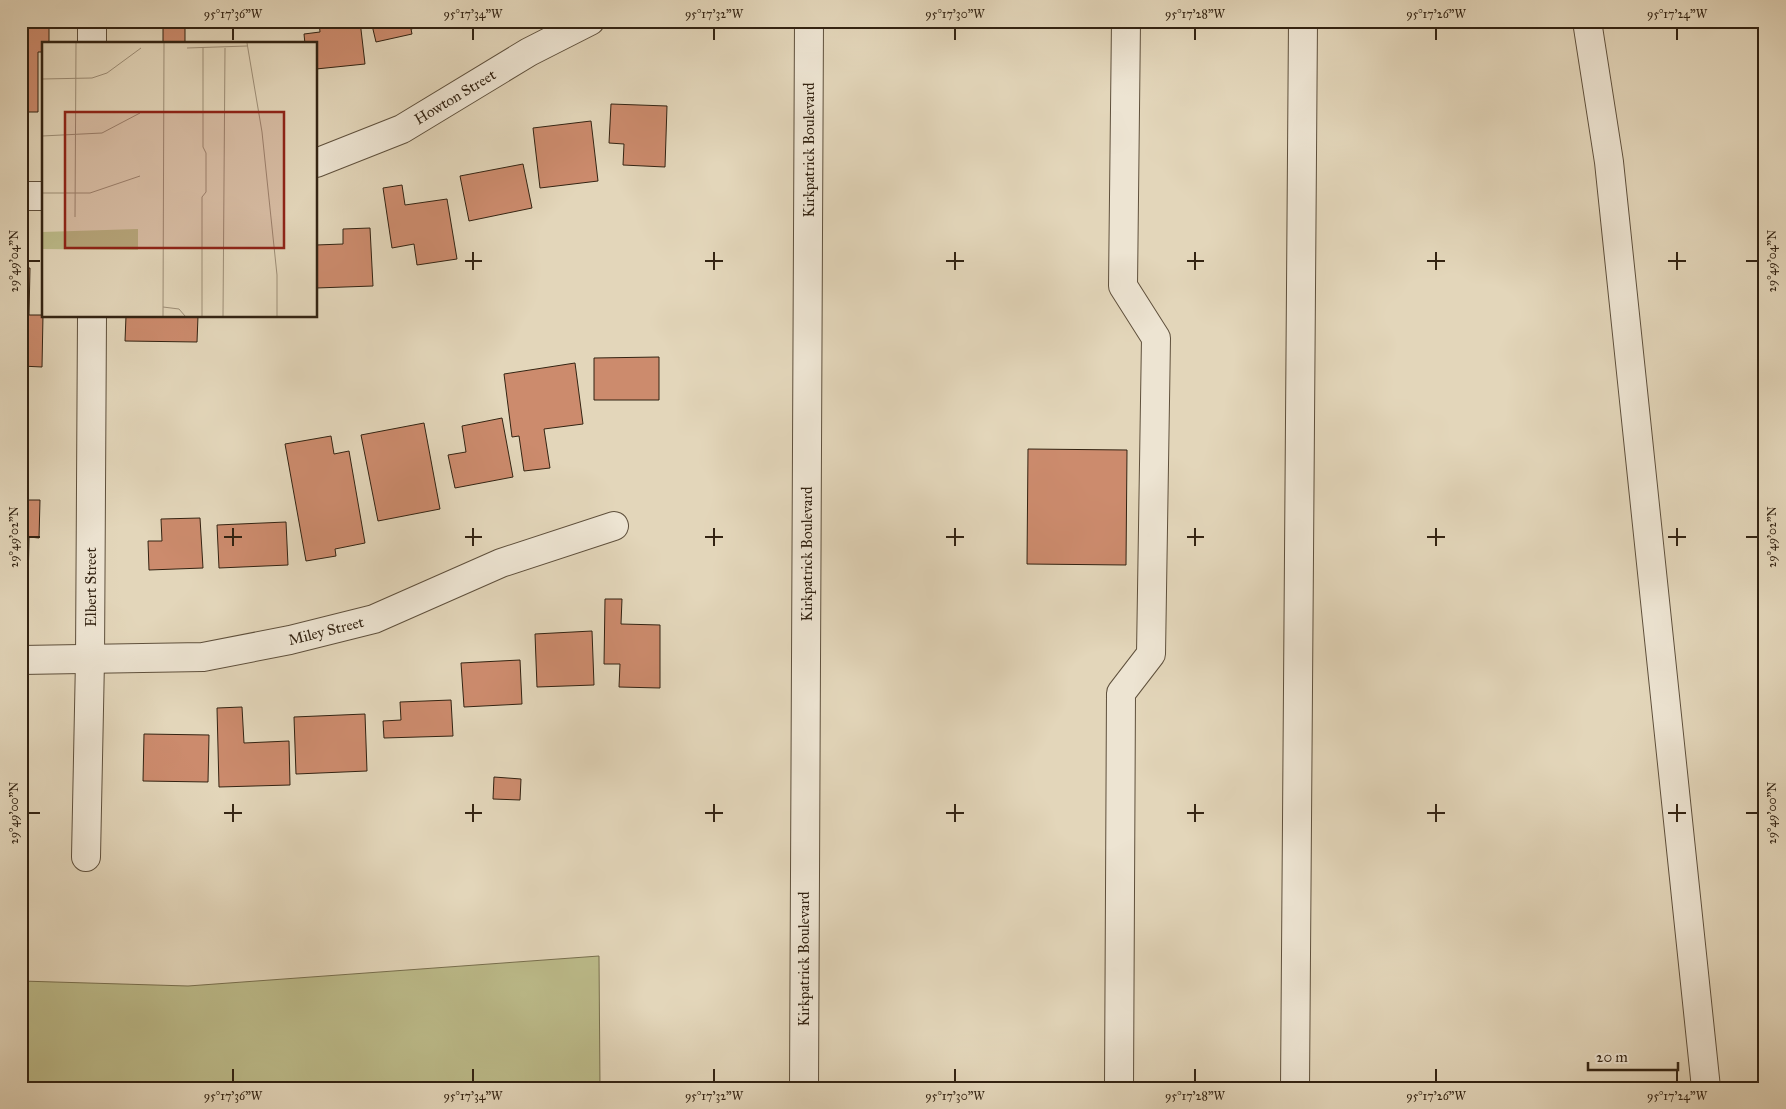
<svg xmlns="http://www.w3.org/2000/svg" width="1786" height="1109" viewBox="0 0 1786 1109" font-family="'IM FELL Great Primer',serif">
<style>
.green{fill:#bcbb8a;stroke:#786f4e}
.building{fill:#cc8b6d;stroke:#332312}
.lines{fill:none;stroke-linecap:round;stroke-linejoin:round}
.minor-casing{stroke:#5f503c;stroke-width:30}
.minor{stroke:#ede4d2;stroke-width:28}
.ticks{fill:none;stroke:#332312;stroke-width:2}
.labels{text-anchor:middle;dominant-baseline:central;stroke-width:5;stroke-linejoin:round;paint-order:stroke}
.street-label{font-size:15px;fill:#332312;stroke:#ede4d2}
.inset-road{fill:none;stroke:#9d8e77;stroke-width:1}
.view{fill:#8f2418;fill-opacity:0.15;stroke:#8f2418;stroke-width:2.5}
.inset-edge{fill:none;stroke:#332312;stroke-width:2.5}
.neatline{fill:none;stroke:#332312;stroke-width:2}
.ticks-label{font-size:12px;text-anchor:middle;fill:#332312}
</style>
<rect width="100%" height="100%" fill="#e3d6ba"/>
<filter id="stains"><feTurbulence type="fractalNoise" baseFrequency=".004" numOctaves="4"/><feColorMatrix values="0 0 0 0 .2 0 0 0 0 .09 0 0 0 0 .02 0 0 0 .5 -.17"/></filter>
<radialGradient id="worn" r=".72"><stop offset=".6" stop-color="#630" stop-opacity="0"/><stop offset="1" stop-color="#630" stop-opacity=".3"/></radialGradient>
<path class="green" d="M 599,956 L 600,1088 L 21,1088 L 21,981 L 188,986 Z"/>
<g class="building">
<path d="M 21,21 L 49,21 L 49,44 L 44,44 L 44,52 L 38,52 L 38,112 L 21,112 Z"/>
<path d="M 319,21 L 360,21 L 365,64 L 316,69 L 316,44 L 305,44 L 304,34 L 320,32 Z"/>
<path d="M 371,21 L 436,21 L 437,23 L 411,29 L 412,34 L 376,42 Z"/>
<rect x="163" y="26" width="22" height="18"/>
<path d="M 611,104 L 667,106 L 665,167 L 623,165 L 624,144 L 609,143 Z"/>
<path d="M 591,121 L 598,181 L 540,188 L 533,128 Z"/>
<path d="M 523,164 L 532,208 L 469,221 L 460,176 Z"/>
<path d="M 402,185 L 405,205 L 447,199 L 457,259 L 417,265 L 414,244 L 392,248 L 383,188 Z"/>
<path d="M 370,228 L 373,286 L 316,288 L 316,245 L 343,244 L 343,229 Z"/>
<path d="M 21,268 L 30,268 L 29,315 L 43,315 L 42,367 L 21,366 Z"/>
<path d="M 126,316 L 198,316 L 197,342 L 125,341 Z"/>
<path d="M 659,357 L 659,400 L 594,400 L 594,358 Z"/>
<path d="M 575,363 L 583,424 L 544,429 L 550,468 L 524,471 L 519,436 L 512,437 L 504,374 Z"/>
<path d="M 502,418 L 513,477 L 455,488 L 448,455 L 466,452 L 462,426 Z"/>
<path d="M 424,423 L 440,509 L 378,521 L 361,435 Z"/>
<path d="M 331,436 L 334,454 L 349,451 L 365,543 L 335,549 L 336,556 L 306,561 L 285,444 Z"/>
<path d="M 1028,449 L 1127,450 L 1126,565 L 1027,564 Z"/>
<path d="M 21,500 L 40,500 L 39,538 L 29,537 L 28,585 L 21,585 Z"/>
<path d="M 200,518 L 203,568 L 149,570 L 148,541 L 162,541 L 161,519 Z"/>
<path d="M 286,522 L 288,565 L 219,568 L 217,525 Z"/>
<path d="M 605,599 L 622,599 L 621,624 L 660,625 L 660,688 L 619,687 L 620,664 L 604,664 Z"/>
<path d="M 592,631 L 594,685 L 537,687 L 535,634 Z"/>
<path d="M 520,660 L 522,704 L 464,707 L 461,663 Z"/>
<path d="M 451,700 L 453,736 L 384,738 L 383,721 L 401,720 L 400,702 Z"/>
<path d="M 242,707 L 244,743 L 289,741 L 290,785 L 219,787 L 217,708 Z"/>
<path d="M 365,714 L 367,771 L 296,774 L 294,717 Z"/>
<path d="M 21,733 L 28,733 L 27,785 L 21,785 Z"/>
<path d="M 144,734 L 209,735 L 208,782 L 143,781 Z"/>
<path d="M 494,777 L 521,779 L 520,800 L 493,799 Z"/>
</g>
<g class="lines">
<defs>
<g id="minor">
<path d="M 92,21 L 92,44"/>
<path d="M 1587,21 L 1609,162 L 1706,1088"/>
<path d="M 316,163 L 402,129 L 529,52 L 590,21"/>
<path d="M 21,196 L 44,196"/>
<path d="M 21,660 L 203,657 L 290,640 L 374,619 L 501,563 L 614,526"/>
<path d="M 86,857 L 90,660 L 92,316"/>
<path d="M 804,1088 L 809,21"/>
<path d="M 1119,1088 L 1121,693 L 1151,654 L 1156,338 L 1123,286 L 1126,21"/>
<path d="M 1295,1088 L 1303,21"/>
</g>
</defs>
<use href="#minor" class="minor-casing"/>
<use href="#minor" class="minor"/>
</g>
<path class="ticks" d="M 233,28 L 233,40M 473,28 L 473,40M 714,28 L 714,40M 955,28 L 955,40M 1195,28 L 1195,40M 1436,28 L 1436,40M 1677,28 L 1677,40M 473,252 L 473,270M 714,252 L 714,270M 955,252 L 955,270M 1195,252 L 1195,270M 1436,252 L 1436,270M 1677,252 L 1677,270M 28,261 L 40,261M 465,261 L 482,261M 705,261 L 723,261M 946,261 L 964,261M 1187,261 L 1204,261M 1427,261 L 1445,261M 1668,261 L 1686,261M 1746,261 L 1758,261M 233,528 L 233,546M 473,528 L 473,546M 714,528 L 714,546M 955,528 L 955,546M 1195,528 L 1195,546M 1436,528 L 1436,546M 1677,528 L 1677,546M 28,537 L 40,537M 224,537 L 242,537M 465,537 L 482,537M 705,537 L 723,537M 946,537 L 964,537M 1187,537 L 1204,537M 1427,537 L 1445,537M 1668,537 L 1686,537M 1746,537 L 1758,537M 233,804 L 233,822M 473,804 L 473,822M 714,804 L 714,822M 955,804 L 955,822M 1195,804 L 1195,822M 1436,804 L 1436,822M 1677,804 L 1677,822M 28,813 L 40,813M 224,813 L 242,813M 465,813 L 482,813M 705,813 L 723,813M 946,813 L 964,813M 1187,813 L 1204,813M 1427,813 L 1445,813M 1668,813 L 1686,813M 1746,813 L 1758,813M 233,1069 L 233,1082M 473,1069 L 473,1082M 714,1069 L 714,1082M 955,1069 L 955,1082M 1195,1069 L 1195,1082M 1436,1069 L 1436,1082M 1677,1069 L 1677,1082"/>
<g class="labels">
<g class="street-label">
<text transform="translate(455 97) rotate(-31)">Howton Street</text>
<text transform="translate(809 150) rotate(-90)">Kirkpatrick Boulevard</text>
<text transform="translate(807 554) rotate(-90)">Kirkpatrick Boulevard</text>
<text transform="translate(91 587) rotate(-90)">Elbert Street</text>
<text transform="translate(326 631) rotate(-14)">Miley Street</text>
<text transform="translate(804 959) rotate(-90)">Kirkpatrick Boulevard</text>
</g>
</g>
<g transform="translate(42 42)">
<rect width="275" height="275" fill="#e3d6ba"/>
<path d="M 96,187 L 96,208 L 0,207 L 0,190 Z" fill="#bcbb8a"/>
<path class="inset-road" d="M 205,1 L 220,90 L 235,233 L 235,274M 145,6 L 205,4M 0,37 L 50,36 L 65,31 L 99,6M 0,94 L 60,91 L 98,71M 0,151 L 48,151 L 98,134M 33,175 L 34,1M 121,265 L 137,267 L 143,274M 121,274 L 122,1M 160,274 L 160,155 L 164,150 L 164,111 L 161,105 L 161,6M 181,274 L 183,6"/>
<path class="view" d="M 23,70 L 242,70 L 242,206 L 23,206 Z"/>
<rect width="275" height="275" class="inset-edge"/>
</g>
<rect width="1786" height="1109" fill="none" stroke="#e3d6ba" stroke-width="55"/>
<path d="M1588 1062v8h90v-8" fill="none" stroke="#332312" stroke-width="2.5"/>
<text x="1596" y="1062" font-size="15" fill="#332312" stroke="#ede4d2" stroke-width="4" paint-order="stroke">20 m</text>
<rect x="28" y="28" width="1730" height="1054" class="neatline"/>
<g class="ticks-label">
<text x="233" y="18">95°17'36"W</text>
<text x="473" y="18">95°17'34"W</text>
<text x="714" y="18">95°17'32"W</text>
<text x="955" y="18">95°17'30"W</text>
<text x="1195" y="18">95°17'28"W</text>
<text x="1436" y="18">95°17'26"W</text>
<text x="1677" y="18">95°17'24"W</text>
<text transform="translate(14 261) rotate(-90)" y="4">29°49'04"N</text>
<text transform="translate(1772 261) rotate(-90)" y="4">29°49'04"N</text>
<text transform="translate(14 537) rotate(-90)" y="4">29°49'02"N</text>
<text transform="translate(1772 537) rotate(-90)" y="4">29°49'02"N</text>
<text transform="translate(14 813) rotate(-90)" y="4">29°49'00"N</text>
<text transform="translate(1772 813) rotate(-90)" y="4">29°49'00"N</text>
<text x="233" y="1100">95°17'36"W</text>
<text x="473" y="1100">95°17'34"W</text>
<text x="714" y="1100">95°17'32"W</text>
<text x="955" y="1100">95°17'30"W</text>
<text x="1195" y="1100">95°17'28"W</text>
<text x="1436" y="1100">95°17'26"W</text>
<text x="1677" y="1100">95°17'24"W</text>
</g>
<rect width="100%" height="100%" filter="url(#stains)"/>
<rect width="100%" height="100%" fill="url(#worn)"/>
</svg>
